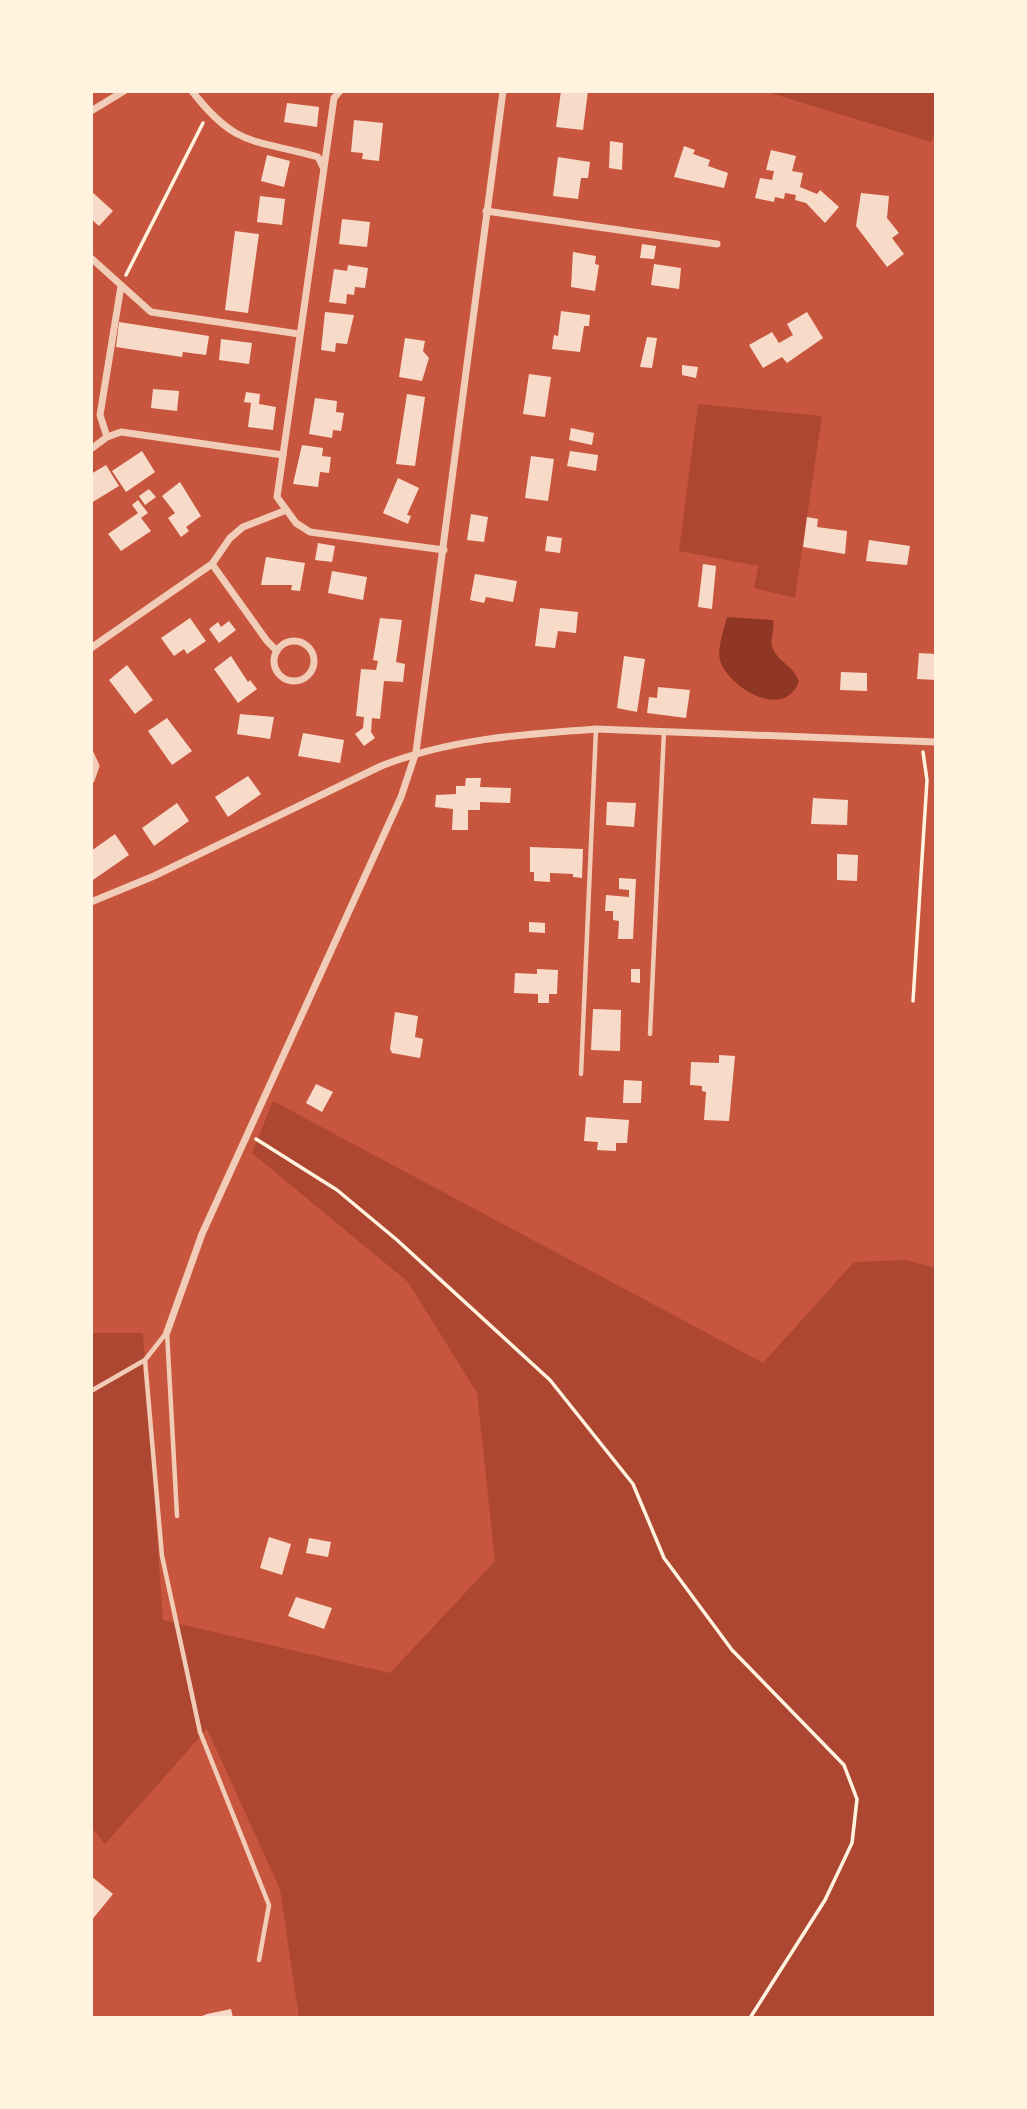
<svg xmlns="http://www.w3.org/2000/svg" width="1027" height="2109" viewBox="0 0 1027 2109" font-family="Lora,serif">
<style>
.green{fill:#ae4732}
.water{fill:#8f3625}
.building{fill:#f7dbc8}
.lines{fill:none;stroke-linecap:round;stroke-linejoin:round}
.path{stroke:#fff3e0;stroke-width:3.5}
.service{stroke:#f1ccb7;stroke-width:4.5}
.minor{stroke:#f1ccb7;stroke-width:7}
</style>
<rect width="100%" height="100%" fill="#c8553d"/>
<g class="green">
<path d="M 764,91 L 936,91 L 936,130 L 931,142 Z"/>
<path d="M 698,404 L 822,416 L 795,598 L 754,588 L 758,566 L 679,551 Z"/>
<path d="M 273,1101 L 763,1363 L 854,1262 L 905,1260 L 936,1268 L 936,2018 L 299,2018 L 280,1889 L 207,1729 L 105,1844 L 91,1827 L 91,1333 L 143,1333 L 163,1620 L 390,1673 L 495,1561 L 477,1393 L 408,1282 L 252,1153 Z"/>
</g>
<path class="water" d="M 727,617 L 773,620 C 775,630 769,640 773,649 C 780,664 792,664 799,681 C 784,723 726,685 720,660 C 717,648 724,629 727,617 Z"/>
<g class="building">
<path d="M 561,91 L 588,91 L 583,130 L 556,127 Z"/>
<path d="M 287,103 L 319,107 L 317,127 L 284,122 Z"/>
<path d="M 354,120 L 383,123 L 379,161 L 362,159 L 363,153 L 351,152 Z"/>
<path d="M 610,141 L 623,143 L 622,170 L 609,168 Z"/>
<path d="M 684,146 L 695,150 L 693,154 L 710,160 L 708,166 L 728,173 L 724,188 L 674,177 Z"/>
<path d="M 771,150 L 796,156 L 792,171 L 803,173 L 800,187 L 817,194 L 820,190 L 839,207 L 825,223 L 806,203 L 795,200 L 796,195 L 785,193 L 784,199 L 775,197 L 774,202 L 755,198 L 760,178 L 772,180 L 774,171 L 766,170 Z"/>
<path d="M 267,155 L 290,161 L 284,187 L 261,181 Z"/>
<path d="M 558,157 L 590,162 L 588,178 L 581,178 L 578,199 L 553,196 Z"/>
<path d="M 91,191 L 113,211 L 99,226 L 91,219 Z"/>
<path d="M 861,193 L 889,196 L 887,218 L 899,233 L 892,238 L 904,254 L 887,267 L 856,226 Z"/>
<path d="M 260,196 L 285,199 L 282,225 L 257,222 Z"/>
<path d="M 342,219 L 370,222 L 367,247 L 339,244 Z"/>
<path d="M 235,231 L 259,234 L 248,313 L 225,310 Z"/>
<path d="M 642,244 L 656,246 L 654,259 L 640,258 Z"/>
<path d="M 573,252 L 596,256 L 595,264 L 599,265 L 595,291 L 571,287 Z"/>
<path d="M 654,264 L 681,268 L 679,289 L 651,285 Z"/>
<path d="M 348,265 L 368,268 L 365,288 L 355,287 L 354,295 L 347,294 L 346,304 L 329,302 L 334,269 L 347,271 Z"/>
<path d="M 561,311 L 590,315 L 589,326 L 584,326 L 580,352 L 552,349 L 554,335 L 558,336 Z"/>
<path d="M 325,312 L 354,315 L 347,344 L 336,343 L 335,352 L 321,350 Z"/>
<path d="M 807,312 L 823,338 L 787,363 L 782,357 L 763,368 L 749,345 L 772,332 L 779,343 L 793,335 L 787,324 Z"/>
<path d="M 119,322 L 209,336 L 206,355 L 183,352 L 182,357 L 116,347 Z"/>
<path d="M 647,337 L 657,338 L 652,368 L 640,367 Z"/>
<path d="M 405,338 L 425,341 L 423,351 L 429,358 L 422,381 L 399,377 Z"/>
<path d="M 221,339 L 252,343 L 249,364 L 219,360 Z"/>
<path d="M 682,365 L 698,367 L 696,378 L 682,375 Z"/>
<path d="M 529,374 L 551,377 L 545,417 L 523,414 Z"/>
<path d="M 153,389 L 179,391 L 177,411 L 151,408 Z"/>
<path d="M 246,392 L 260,394 L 259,404 L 276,407 L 273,430 L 248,427 L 251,403 L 244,402 Z"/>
<path d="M 407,394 L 425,397 L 415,466 L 396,464 Z"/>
<path d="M 315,398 L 337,401 L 336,412 L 344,413 L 341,431 L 333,430 L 332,438 L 309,434 Z"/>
<path d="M 571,428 L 594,433 L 592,445 L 569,440 Z"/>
<path d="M 302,445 L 323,448 L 322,456 L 331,457 L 329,473 L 320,472 L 318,487 L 293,484 Z"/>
<path d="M 142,451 L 155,472 L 126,492 L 112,471 Z"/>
<path d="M 570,451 L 598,455 L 596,471 L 567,466 Z"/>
<path d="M 531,456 L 554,459 L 548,501 L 525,498 Z"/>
<path d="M 106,465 L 119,486 L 91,503 L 91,474 Z"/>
<path d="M 398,478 L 419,488 L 407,515 L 411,516 L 408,524 L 383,513 Z"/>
<path d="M 180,482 L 201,516 L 186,527 L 189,531 L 181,537 L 168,518 L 175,513 L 162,496 Z"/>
<path d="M 149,489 L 156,497 L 145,505 L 139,496 Z"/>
<path d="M 138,500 L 148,513 L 141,518 L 151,531 L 121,551 L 108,534 L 138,513 L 132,505 Z"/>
<path d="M 471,514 L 488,517 L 484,542 L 467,540 Z"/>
<path d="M 807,517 L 818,519 L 817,527 L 847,531 L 845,554 L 803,547 Z"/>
<path d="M 547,536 L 562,538 L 560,553 L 545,551 Z"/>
<path d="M 869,540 L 910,546 L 907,565 L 866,561 Z"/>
<path d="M 318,543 L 335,546 L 332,562 L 315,560 Z"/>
<path d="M 266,557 L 305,563 L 300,591 L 291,590 L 292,585 L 261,585 Z"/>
<path d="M 703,564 L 716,566 L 712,609 L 698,607 Z"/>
<path d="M 332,571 L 367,577 L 363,600 L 328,593 Z"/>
<path d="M 475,574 L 517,581 L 513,602 L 486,597 L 484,603 L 470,600 Z"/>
<path d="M 540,608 L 578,612 L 576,633 L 558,631 L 555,648 L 535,646 Z"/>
<path d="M 190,618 L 206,641 L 187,654 L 184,649 L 174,656 L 161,638 Z"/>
<path d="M 380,618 L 402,620 L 396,662 L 405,664 L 403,682 L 384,681 L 380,719 L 372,718 L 371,732 L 375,738 L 364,746 L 355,734 L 363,728 L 364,717 L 356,716 L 361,669 L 376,670 L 378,661 L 373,660 Z"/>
<path d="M 229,621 L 236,630 L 219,643 L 209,629 L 218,622 L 221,627 Z"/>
<path d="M 919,653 L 936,654 L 936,680 L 917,679 Z"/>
<path d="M 231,656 L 248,682 L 250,680 L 257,689 L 238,703 L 214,669 Z"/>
<path d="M 624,656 L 645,659 L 637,712 L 617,708 Z"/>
<path d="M 127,665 L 153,700 L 135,714 L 109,680 Z"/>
<path d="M 841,672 L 867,673 L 867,691 L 840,690 Z"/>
<path d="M 658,687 L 690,690 L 686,718 L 647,713 L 649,697 L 657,698 Z"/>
<path d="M 240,714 L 274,717 L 270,739 L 237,734 Z"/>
<path d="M 167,718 L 192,751 L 172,765 L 148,731 Z"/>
<path d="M 303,733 L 344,740 L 340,763 L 298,756 Z"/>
<path d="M 248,776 L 261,794 L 228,817 L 215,797 Z"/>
<path d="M 466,778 L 481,778 L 480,787 L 511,788 L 510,803 L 480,802 L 480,810 L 468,810 L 468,830 L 452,830 L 453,809 L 435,807 L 436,795 L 456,794 L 456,786 L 465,786 Z"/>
<path d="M 813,798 L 848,800 L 847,825 L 811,824 Z"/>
<path d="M 607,802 L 636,803 L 634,827 L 606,825 Z"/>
<path d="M 177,803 L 189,821 L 154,846 L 142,828 Z"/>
<path d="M 115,834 L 129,855 L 93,880 L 91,851 Z"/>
<path d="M 530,847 L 583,849 L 582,878 L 573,877 L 573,874 L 550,873 L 550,882 L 534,881 L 534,872 L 530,872 Z"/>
<path d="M 837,854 L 858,855 L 857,881 L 837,880 Z"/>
<path d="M 619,878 L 636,879 L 633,939 L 618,939 L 619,921 L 613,920 L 613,911 L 605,911 L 606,895 L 629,897 L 629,890 L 619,889 Z"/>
<path d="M 529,922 L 545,923 L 545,933 L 529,932 Z"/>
<path d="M 537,969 L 558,970 L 557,994 L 549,994 L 549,1003 L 538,1003 L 538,994 L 514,993 L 515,973 L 537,974 Z"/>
<path d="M 631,969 L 640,969 L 640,983 L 631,982 Z"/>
<path d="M 593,1009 L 621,1010 L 620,1051 L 591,1050 Z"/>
<path d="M 395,1012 L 418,1016 L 415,1037 L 423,1039 L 420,1058 L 392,1053 L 390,1049 Z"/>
<path d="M 719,1055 L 735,1056 L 729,1121 L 704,1120 L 706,1092 L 702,1091 L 702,1086 L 690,1085 L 691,1062 L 719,1063 Z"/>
<path d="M 624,1080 L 642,1081 L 641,1103 L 623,1103 Z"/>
<path d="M 316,1084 L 333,1092 L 322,1112 L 306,1103 Z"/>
<path d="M 586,1117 L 629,1120 L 627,1143 L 616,1143 L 616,1151 L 597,1150 L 598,1142 L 584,1141 Z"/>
<path d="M 269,1537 L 291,1544 L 282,1575 L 260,1568 Z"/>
<path d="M 309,1538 L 331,1542 L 328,1557 L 306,1553 Z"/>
<path d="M 296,1597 L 332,1608 L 324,1629 L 288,1616 Z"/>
<path d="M 91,1876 L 113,1894 L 91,1921 Z"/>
<path d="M 231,2009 L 233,2018 L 197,2018 L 207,2014 Z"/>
</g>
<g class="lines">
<g class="path">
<path d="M 126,275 L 203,123"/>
<path d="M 913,1001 L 927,780 L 923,752"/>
<path d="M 256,1139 L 337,1190 L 397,1240 L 550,1380 L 633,1484 L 664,1558 L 732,1650 L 844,1765 L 857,1799 L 852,1843 L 825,1900 L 750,2018"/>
</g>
<g class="service">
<path d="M 650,1034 L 664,731"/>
<path d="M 581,1074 L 596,729"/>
<path d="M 167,1332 L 177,1516"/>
<path d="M 145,1360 L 162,1556 L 200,1732 L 269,1905 L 259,1960"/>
<path d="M 91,1391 L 145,1360 L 167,1332"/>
</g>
<g class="minor">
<path d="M 192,91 C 236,148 254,139 318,157 L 323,167"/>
<path d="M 340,91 L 334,98 L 277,497 L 296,523 L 310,532 L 444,550"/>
<path d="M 91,111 L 124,91"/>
<path d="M 486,211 L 717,244"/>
<path d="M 91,258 L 151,312 L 299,334"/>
<path d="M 107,437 L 100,415 L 121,286"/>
<path d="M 91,449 L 107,437 L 121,432 L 283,455"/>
<path d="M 212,564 L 267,641 L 277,651"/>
<circle cx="294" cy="661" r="20"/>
<path d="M 91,648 L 212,564 L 230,538 L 243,527 L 284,511"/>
<path d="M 91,755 L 96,766 L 91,780"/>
<path d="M 91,902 L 154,876 L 381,766 C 449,739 524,734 596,729 L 936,742"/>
<path d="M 167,1332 L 202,1234 L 401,797 L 416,752 L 503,91"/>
</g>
</g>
<rect width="1027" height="2109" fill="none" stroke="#fff3e0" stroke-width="186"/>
</svg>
